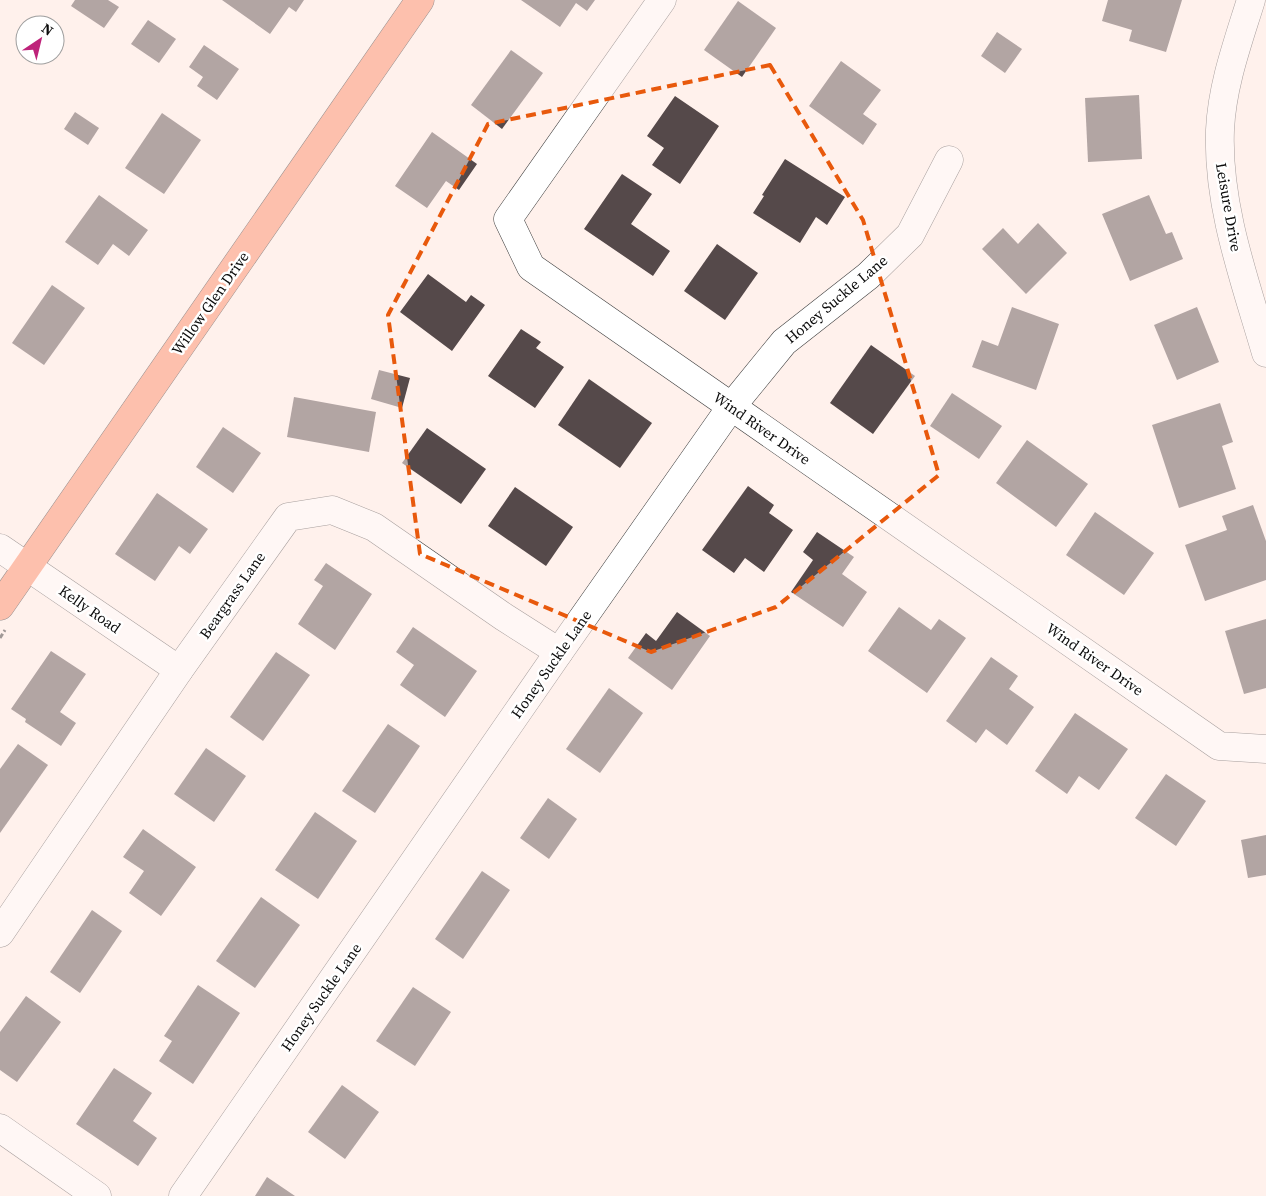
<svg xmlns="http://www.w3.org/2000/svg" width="1266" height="1196" viewBox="0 0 1266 1196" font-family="'Source Serif 4',serif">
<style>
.building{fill:#55494a}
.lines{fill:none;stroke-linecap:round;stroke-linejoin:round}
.minor-casing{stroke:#3f3f3f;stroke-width:29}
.major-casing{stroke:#1d1d1d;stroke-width:29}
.path{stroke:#2e2e2e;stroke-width:3;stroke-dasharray:5 2.5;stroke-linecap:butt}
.minor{stroke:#fff;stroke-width:28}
.major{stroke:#fa8661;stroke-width:28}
.marked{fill:none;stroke:#e8590c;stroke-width:4;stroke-dasharray:10 6;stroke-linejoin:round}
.labels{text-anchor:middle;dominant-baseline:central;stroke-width:5;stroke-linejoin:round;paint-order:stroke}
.street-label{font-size:15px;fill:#0c0c0c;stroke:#fff}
</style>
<rect width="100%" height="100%" fill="#fff1ec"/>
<g class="building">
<path d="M 75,0 L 108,0 L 119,7 L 104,28 L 71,6 Z"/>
<path d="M 222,0 L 304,0 L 296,12 L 289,7 L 270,34 Z"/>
<path d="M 521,0 L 595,0 L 587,11 L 576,3 L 560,27 Z"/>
<path d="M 1108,0 L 1182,0 L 1166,52 L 1129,41 L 1132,30 L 1102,21 Z"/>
<path d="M 738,1 L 776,28 L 742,77 L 704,50 Z"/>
<path d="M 148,20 L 176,39 L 159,63 L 131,44 Z"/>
<path d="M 997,32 L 1022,49 L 1005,73 L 981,56 Z"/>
<path d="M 204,45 L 239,69 L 217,100 L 197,86 L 203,77 L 189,67 Z"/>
<path d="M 511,50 L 543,73 L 502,129 L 471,105 Z"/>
<path d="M 841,61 L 881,90 L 863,114 L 877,124 L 863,145 L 809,106 Z"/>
<path d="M 1139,95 L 1142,159 L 1088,162 L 1085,98 Z"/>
<path d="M 675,96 L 719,126 L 680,184 L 652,165 L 664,148 L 647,136 Z"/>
<path d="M 75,112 L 99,128 L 88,145 L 64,129 Z"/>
<path d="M 162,113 L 201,140 L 164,194 L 125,168 Z"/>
<path d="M 432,132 L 477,164 L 459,190 L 446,181 L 427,208 L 395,186 Z"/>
<path d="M 785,159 L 845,197 L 827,225 L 816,217 L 800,243 L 753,213 L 764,196 L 762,195 Z"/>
<path d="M 622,174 L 652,194 L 631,224 L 670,251 L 653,276 L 584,229 Z"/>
<path d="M 99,195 L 148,230 L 129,256 L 113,244 L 98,265 L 65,242 Z"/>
<path d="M 1149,195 L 1166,234 L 1172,232 L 1183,259 L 1130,281 L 1102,214 Z"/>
<path d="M 1038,223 L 1067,253 L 1026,294 L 982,249 L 1003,228 L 1018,244 Z"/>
<path d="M 717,244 L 758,273 L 725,320 L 684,291 Z"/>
<path d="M 428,274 L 466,302 L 471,295 L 485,305 L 452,351 L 400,312 Z"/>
<path d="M 52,285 L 85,308 L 44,365 L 12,343 Z"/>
<path d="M 1012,307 L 1059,324 L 1036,390 L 972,367 L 982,340 L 998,346 Z"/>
<path d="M 1197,307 L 1219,362 L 1177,380 L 1154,325 Z"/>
<path d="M 521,329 L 541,342 L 536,348 L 564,367 L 535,408 L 488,376 Z"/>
<path d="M 871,345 L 915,376 L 873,434 L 830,403 Z"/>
<path d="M 379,370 L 410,378 L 402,408 L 371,399 Z"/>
<path d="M 589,379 L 652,423 L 620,468 L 558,425 Z"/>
<path d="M 952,393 L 1002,426 L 979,459 L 930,426 Z"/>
<path d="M 294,397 L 376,412 L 369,452 L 287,437 Z"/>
<path d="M 1220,403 L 1233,442 L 1222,446 L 1236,489 L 1179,508 L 1152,425 Z"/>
<path d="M 223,427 L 261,453 L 233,493 L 196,467 Z"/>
<path d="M 427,428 L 486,469 L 461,504 L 402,463 Z"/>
<path d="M 1027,440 L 1088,484 L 1056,527 L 996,483 Z"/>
<path d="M 748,486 L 774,505 L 769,513 L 793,530 L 764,572 L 745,558 L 734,573 L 702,550 Z"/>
<path d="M 515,487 L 573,527 L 546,566 L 488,526 Z"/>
<path d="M 157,493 L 208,529 L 190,554 L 179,546 L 155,581 L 115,554 Z"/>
<path d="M 1253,505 L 1266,541 L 1266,580 L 1205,601 L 1185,545 L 1227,530 L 1222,516 Z"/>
<path d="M 1095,512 L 1154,553 L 1124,595 L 1066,555 Z"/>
<path d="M 817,532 L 854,557 L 842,574 L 867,592 L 843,627 L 791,592 L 813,560 L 803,552 Z"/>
<path d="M 326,563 L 372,594 L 335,650 L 298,624 L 323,586 L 314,580 Z"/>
<path d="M 899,607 L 931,630 L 939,619 L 966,638 L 927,693 L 868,651 Z"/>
<path d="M 677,612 L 710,636 L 672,690 L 628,658 L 646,633 L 656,641 Z"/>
<path d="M 1266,619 L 1266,688 L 1244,694 L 1225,631 Z"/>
<path d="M 413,627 L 477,671 L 445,717 L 400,685 L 414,665 L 396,652 Z"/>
<path d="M 51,651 L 86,674 L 60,712 L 76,723 L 61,746 L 25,722 L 26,719 L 11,709 Z"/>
<path d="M 276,652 L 310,675 L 263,741 L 230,717 Z"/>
<path d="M 991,657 L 1018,676 L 1009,689 L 1034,707 L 1007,745 L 986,729 L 976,743 L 946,721 Z"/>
<path d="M 609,688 L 643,713 L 600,773 L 566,749 Z"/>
<path d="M 1075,713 L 1128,749 L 1099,790 L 1079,776 L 1067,794 L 1035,771 Z"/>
<path d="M 388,724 L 420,746 L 375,813 L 342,791 Z"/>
<path d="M 18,744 L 48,765 L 0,833 L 0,769 Z"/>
<path d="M 206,748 L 246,776 L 214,822 L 174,794 Z"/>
<path d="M 1166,774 L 1206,801 L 1176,846 L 1135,818 Z"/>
<path d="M 548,798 L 577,819 L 549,859 L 520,838 Z"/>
<path d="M 315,812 L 357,841 L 318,899 L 275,870 Z"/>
<path d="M 143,829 L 196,867 L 161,916 L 129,893 L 144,871 L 123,857 Z"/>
<path d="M 1266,835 L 1266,875 L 1248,878 L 1241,840 Z"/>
<path d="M 482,871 L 510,890 L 463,959 L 435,939 Z"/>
<path d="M 261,897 L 300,925 L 255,988 L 216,961 Z"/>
<path d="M 92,910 L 122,931 L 80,993 L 50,972 Z"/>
<path d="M 198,985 L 240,1013 L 193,1084 L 159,1061 L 172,1041 L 164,1036 Z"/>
<path d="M 413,987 L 451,1012 L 415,1066 L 376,1041 Z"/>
<path d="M 26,996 L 61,1022 L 17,1082 L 0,1070 L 0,1032 Z"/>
<path d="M 114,1068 L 152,1093 L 133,1121 L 157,1138 L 138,1166 L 76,1124 Z"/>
<path d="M 342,1085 L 379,1112 L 345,1159 L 308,1132 Z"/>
<path d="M 267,1177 L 295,1196 L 255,1196 Z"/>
</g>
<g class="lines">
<defs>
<g id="minor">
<path d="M 662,0 L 508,219 L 531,267 L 1219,746 L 1266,749"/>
<path d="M 1251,0 C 1238,42 1222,85 1220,130 C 1217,206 1245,281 1266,353"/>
<path d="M 0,548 L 179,670"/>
<path d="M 0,933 L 179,670 L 288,517 L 332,510 L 374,527 L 504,617 L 559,652"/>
<path d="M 0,1128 L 97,1196"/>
<path d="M 183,1196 L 559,652 L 731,407 L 784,342 L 868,276 L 910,235 L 949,160"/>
</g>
<path id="major" d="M 0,606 L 420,0"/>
</defs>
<use href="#minor" class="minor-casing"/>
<use href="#major" class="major-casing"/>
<path class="path" d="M 0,638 L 5,630"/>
<use href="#minor" class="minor"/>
<use href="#major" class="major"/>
</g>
<path d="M0 0H1266V1196H0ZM 770,65 L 863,220 L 939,475 L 776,607 L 651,652 L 420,554 L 388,315 L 488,124 Z" fill="#fff1ec" fill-opacity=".55" fill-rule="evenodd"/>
<path class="marked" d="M 770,65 L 863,220 L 939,475 L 776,607 L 651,652 L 420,554 L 388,315 L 488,124 Z"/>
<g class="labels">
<g class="street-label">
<text transform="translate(1229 207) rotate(80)">Leisure Drive</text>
<text transform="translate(836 299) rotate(-40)">Honey Suckle Lane</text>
<text transform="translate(210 303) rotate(-55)">Willow Glen Drive</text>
<text transform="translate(762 428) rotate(35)">Wind River Drive</text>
<text transform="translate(232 595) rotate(-55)">Beargrass Lane</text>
<text transform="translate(90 609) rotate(35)">Kelly Road</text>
<text transform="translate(1095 659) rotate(35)">Wind River Drive</text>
<text transform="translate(551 664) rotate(-55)">Honey Suckle Lane</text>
<text transform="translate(321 997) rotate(-55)">Honey Suckle Lane</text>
</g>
</g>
<g transform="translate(40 40) rotate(35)"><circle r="24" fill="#ffffff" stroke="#9e9e9e"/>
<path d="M0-4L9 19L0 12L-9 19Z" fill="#be237a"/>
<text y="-8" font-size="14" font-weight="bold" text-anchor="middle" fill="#0c0c0c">N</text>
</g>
</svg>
